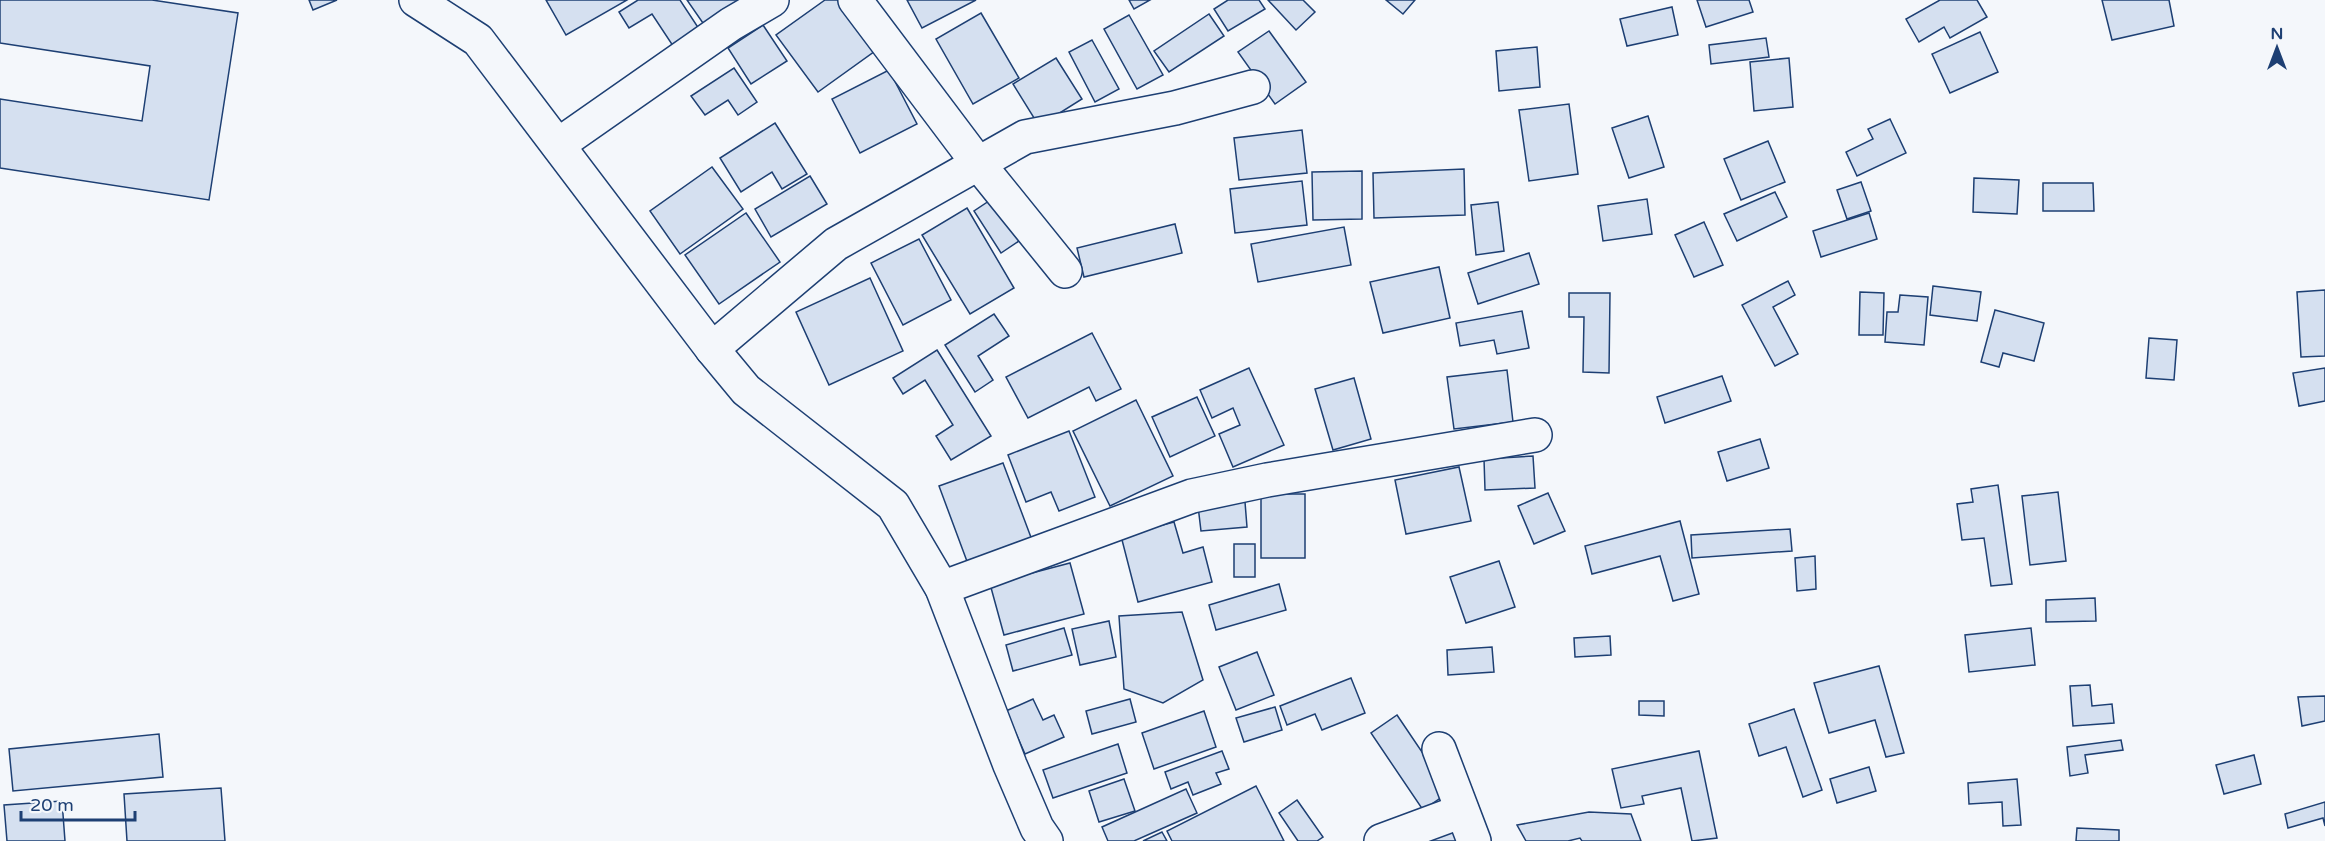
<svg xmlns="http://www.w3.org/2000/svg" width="2325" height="841" viewBox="0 0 2325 841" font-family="'Varela Round',sans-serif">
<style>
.building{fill:#d5e0f0;stroke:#1d3f73;stroke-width:1.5}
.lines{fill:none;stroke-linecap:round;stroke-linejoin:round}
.minor-casing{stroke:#1d3f73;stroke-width:36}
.minor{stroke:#f4f7fb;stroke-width:33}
</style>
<rect width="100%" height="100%" fill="#f4f7fb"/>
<g class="building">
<path d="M 0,0 L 152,0 L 238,13 L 209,200 L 0,168 L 0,99 L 142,121 L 150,66 L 0,43 Z"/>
<path d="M 309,0 L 337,0 L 313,10 Z"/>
<path d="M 546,0 L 627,0 L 566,35 Z"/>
<path d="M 638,0 L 680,0 L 705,38 L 679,55 L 652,14 L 629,28 L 619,12 Z"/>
<path d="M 687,0 L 744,0 L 705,26 Z"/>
<path d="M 825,0 L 848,0 L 882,46 L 818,92 L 776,35 Z"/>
<path d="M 907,0 L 976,0 L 922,28 Z"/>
<path d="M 1129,0 L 1150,0 L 1134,9 Z"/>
<path d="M 1228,0 L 1259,0 L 1265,9 L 1228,31 L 1214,9 Z"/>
<path d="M 1268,0 L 1303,0 L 1315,12 L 1296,30 Z"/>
<path d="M 1386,0 L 1415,0 L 1403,14 Z"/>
<path d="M 1697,0 L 1749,0 L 1753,12 L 1706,27 Z"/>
<path d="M 1940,0 L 1977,0 L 1987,17 L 1950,38 L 1944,27 L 1919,42 L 1906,19 Z"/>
<path d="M 2102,0 L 2169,0 L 2174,26 L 2112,40 Z"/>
<path d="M 1672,7 L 1678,35 L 1627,46 L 1620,19 Z"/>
<path d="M 981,13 L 1019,78 L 973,104 L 936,39 Z"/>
<path d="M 1209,14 L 1224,36 L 1169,72 L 1154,51 Z"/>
<path d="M 1129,15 L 1163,75 L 1137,89 L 1104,29 Z"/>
<path d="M 763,25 L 787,61 L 751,84 L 728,48 Z"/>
<path d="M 1269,31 L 1306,82 L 1275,104 L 1238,52 Z"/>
<path d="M 1980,32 L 1998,72 L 1950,93 L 1932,54 Z"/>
<path d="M 1766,38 L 1769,57 L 1711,64 L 1709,45 Z"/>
<path d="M 1092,40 L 1119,89 L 1095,102 L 1069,52 Z"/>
<path d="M 1537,47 L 1540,87 L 1499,91 L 1496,51 Z"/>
<path d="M 1056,58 L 1082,99 L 1039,126 L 1013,84 Z"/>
<path d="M 1789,58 L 1793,107 L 1754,111 L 1750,62 Z"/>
<path d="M 734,68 L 757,102 L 738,115 L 728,100 L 705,115 L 691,96 Z"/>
<path d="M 889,70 L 917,124 L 860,153 L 832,99 Z"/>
<path d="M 1569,104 L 1578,174 L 1529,181 L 1519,110 Z"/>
<path d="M 1648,116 L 1664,167 L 1629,178 L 1612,128 Z"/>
<path d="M 1890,119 L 1906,153 L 1857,176 L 1846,152 L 1873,139 L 1868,129 Z"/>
<path d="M 775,123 L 807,174 L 782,189 L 772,172 L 741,192 L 720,158 Z"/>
<path d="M 1302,130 L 1307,173 L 1239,180 L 1234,138 Z"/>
<path d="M 1768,141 L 1785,182 L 1741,200 L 1724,159 Z"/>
<path d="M 712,167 L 743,209 L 680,254 L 650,211 Z"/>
<path d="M 1464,169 L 1465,215 L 1374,218 L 1373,173 Z"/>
<path d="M 1362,171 L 1362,219 L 1313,220 L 1312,172 Z"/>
<path d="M 810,176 L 827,204 L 771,237 L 755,209 Z"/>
<path d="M 1974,178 L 2019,180 L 2017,214 L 1973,212 Z"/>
<path d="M 1302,181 L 1307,225 L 1235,233 L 1230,189 Z"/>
<path d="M 1861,182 L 1871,211 L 1847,219 L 1837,190 Z"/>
<path d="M 2043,183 L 2093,183 L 2094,211 L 2043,211 Z"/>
<path d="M 1775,192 L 1787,217 L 1737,241 L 1724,214 Z"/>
<path d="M 995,197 L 1022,239 L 1001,253 L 974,211 Z"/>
<path d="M 1647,199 L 1652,234 L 1603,241 L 1598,206 Z"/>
<path d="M 1498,202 L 1504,251 L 1476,255 L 1471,205 Z"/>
<path d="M 967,208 L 1014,288 L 970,314 L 922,235 Z"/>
<path d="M 746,213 L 780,262 L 719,304 L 685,255 Z"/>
<path d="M 1869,213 L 1877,239 L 1821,257 L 1813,231 Z"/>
<path d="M 1704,222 L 1723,265 L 1694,277 L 1675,235 Z"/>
<path d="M 1175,224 L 1182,253 L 1084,277 L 1077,248 Z"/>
<path d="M 1344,227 L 1351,265 L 1258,282 L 1251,244 Z"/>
<path d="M 919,239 L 951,300 L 903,325 L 871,263 Z"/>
<path d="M 1529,253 L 1539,284 L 1478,304 L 1468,273 Z"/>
<path d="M 1439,267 L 1450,318 L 1383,333 L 1370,282 Z"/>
<path d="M 870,278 L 903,351 L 829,385 L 796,312 Z"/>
<path d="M 1788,281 L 1795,295 L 1773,307 L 1798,354 L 1775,366 L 1742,305 Z"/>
<path d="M 1933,286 L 1981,292 L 1977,321 L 1930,315 Z"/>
<path d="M 2325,290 L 2325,356 L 2301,357 L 2297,292 Z"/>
<path d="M 1860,292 L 1884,293 L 1883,335 L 1859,335 Z"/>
<path d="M 1569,293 L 1610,293 L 1609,373 L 1583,372 L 1584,317 L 1569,317 Z"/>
<path d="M 1900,295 L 1928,297 L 1924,345 L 1885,342 L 1887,312 L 1898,312 Z"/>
<path d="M 1995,310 L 2044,323 L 2034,361 L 2003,353 L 1999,367 L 1981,362 Z"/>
<path d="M 1522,311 L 1529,348 L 1497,354 L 1494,340 L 1460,346 L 1456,323 Z"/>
<path d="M 994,314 L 1009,336 L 978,356 L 993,380 L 975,392 L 945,345 Z"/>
<path d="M 1092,333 L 1121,389 L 1096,401 L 1089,387 L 1028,418 L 1006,377 Z"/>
<path d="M 2149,338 L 2177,340 L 2174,380 L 2146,378 Z"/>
<path d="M 937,350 L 991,436 L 951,460 L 936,436 L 953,425 L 925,380 L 903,394 L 893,378 Z"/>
<path d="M 1249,368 L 1284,445 L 1233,467 L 1219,434 L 1240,425 L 1233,408 L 1212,418 L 1200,390 Z"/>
<path d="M 2325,368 L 2325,401 L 2299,406 L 2293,373 Z"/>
<path d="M 1507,370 L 1513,422 L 1454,429 L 1447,377 Z"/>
<path d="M 1722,376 L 1731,401 L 1665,423 L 1657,397 Z"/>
<path d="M 1354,378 L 1371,439 L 1333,450 L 1315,389 Z"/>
<path d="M 1197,397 L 1215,436 L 1170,457 L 1152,417 Z"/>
<path d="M 1136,400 L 1173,476 L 1110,506 L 1073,431 Z"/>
<path d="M 1069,431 L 1095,497 L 1059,511 L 1051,492 L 1026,502 L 1008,455 Z"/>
<path d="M 1760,439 L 1769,468 L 1727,481 L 1718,452 Z"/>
<path d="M 1533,456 L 1535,488 L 1485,490 L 1484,459 Z"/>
<path d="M 1003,463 L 1032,540 L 968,564 L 939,486 Z"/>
<path d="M 1459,467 L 1471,521 L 1406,534 L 1395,480 Z"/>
<path d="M 1998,485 L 2012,584 L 1991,586 L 1984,538 L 1962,540 L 1957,504 L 1973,502 L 1971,489 Z"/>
<path d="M 2058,492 L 2066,561 L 2030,565 L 2022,496 Z"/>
<path d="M 1548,493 L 1565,531 L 1534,544 L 1518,506 Z"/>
<rect x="1261" y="494" width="44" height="64"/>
<path d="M 1245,502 L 1247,527 L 1201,531 L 1198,506 Z"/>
<path d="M 1680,521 L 1699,594 L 1673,601 L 1660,556 L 1592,574 L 1585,546 Z"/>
<path d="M 1174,522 L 1183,553 L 1203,547 L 1212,582 L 1138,602 L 1121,536 Z"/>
<path d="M 1790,529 L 1792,551 L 1692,558 L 1691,535 Z"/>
<rect x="1234" y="544" width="21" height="33"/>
<path d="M 1815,556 L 1816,589 L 1797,591 L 1795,558 Z"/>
<path d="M 1499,561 L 1515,607 L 1466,623 L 1450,577 Z"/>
<path d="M 1070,563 L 1084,614 L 1004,635 L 990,584 Z"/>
<path d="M 1279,584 L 1286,610 L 1216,630 L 1209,605 Z"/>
<path d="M 2095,598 L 2096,621 L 2046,622 L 2046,600 Z"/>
<path d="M 1182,612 L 1203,680 L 1163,703 L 1124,689 L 1119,616 Z"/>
<path d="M 1109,621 L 1116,657 L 1080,665 L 1072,629 Z"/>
<path d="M 1064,628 L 1072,655 L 1013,671 L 1006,645 Z"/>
<path d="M 2031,628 L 2035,665 L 1969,672 L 1965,635 Z"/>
<path d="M 1610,636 L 1611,655 L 1575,657 L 1574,638 Z"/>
<path d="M 1492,647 L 1494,672 L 1448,675 L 1447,650 Z"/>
<path d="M 1257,652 L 1274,695 L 1236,710 L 1219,667 Z"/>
<path d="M 1879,666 L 1904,753 L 1886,757 L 1875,720 L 1829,733 L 1814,683 Z"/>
<path d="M 1351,678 L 1365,713 L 1322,730 L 1315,714 L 1287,725 L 1280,706 Z"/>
<path d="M 2090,685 L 2092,706 L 2112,704 L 2114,723 L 2073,726 L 2070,686 Z"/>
<path d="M 2325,696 L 2325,721 L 2302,726 L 2298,697 Z"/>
<path d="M 1033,699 L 1043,720 L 1054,715 L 1064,737 L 1025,754 L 1006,711 Z"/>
<path d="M 1130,699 L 1136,722 L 1092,734 L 1086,711 Z"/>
<path d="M 1639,701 L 1664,701 L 1664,716 L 1639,715 Z"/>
<path d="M 1275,707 L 1282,730 L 1244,742 L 1236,718 Z"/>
<path d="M 1794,709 L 1822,790 L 1803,797 L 1786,747 L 1759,756 L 1749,724 Z"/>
<path d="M 1204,711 L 1216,747 L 1154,769 L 1142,733 Z"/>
<path d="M 1397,715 L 1449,792 L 1423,810 L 1371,733 Z"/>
<path d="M 159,734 L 163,777 L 13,791 L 9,749 Z"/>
<path d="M 2121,740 L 2123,750 L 2085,755 L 2088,773 L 2070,776 L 2067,747 Z"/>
<path d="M 1118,744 L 1127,773 L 1053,798 L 1043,770 Z"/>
<path d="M 1222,751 L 1229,769 L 1216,773 L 1221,784 L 1193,795 L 1188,782 L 1171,789 L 1165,772 Z"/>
<path d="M 1699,751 L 1717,838 L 1692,841 L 1681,788 L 1642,796 L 1644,804 L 1621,808 L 1612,769 Z"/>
<path d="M 2254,755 L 2261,784 L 2224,794 L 2216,765 Z"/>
<path d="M 1869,767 L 1876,791 L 1837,803 L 1830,779 Z"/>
<path d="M 1124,779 L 1135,811 L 1099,822 L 1089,791 Z"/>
<path d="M 2017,779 L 2021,825 L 2003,826 L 2002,802 L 1969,804 L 1968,783 Z"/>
<path d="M 1256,786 L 1284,841 L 1172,841 L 1167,831 Z"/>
<path d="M 221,788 L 225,841 L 127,841 L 124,794 Z"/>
<path d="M 1186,789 L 1197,813 L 1134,841 L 1108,841 L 1102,827 Z"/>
<path d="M 1297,800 L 1323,837 L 1317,841 L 1298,841 L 1279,813 Z"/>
<path d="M 62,801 L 65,841 L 7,841 L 4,805 Z"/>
<path d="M 2325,802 L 2325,826 L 2323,818 L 2288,828 L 2285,814 Z"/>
<path d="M 1589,812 L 1631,814 L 1641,841 L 1582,841 L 1580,838 L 1568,841 L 1526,841 L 1517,825 Z"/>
<path d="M 2077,828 L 2119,830 L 2119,841 L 2076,841 Z"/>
<path d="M 1458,830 L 1463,841 L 1426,841 Z"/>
<path d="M 1162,832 L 1167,841 L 1143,841 Z"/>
</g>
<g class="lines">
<defs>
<g id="minor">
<path d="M 416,0 L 478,40 L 712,349 L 746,390 L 893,505 L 942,588 L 1010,765 L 1037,828 L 1046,841"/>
<path d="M 855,0 L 977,162 L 1065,271"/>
<path d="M 558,145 L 731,24 L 772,0"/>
<path d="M 712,349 L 836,244 L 1025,137 L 1175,108 L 1253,87"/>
<path d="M 942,588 L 1192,496 L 1267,480 L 1535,435"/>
<path d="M 1439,749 L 1474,841"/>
<path d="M 1381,841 L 1462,811"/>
</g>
</defs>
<use href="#minor" class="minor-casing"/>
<use href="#minor" class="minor"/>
</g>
<g transform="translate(2277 48)" stroke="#f4f7fb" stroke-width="4.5" paint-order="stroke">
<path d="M0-4.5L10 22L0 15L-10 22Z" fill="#1d3f73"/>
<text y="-9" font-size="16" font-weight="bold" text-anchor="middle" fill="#1d3f73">N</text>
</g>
<path d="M21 811v9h114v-9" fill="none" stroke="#1d3f73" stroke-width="3"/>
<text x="30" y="811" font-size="18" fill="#1d3f73" stroke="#f4f7fb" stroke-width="4.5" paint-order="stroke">20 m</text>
</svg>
